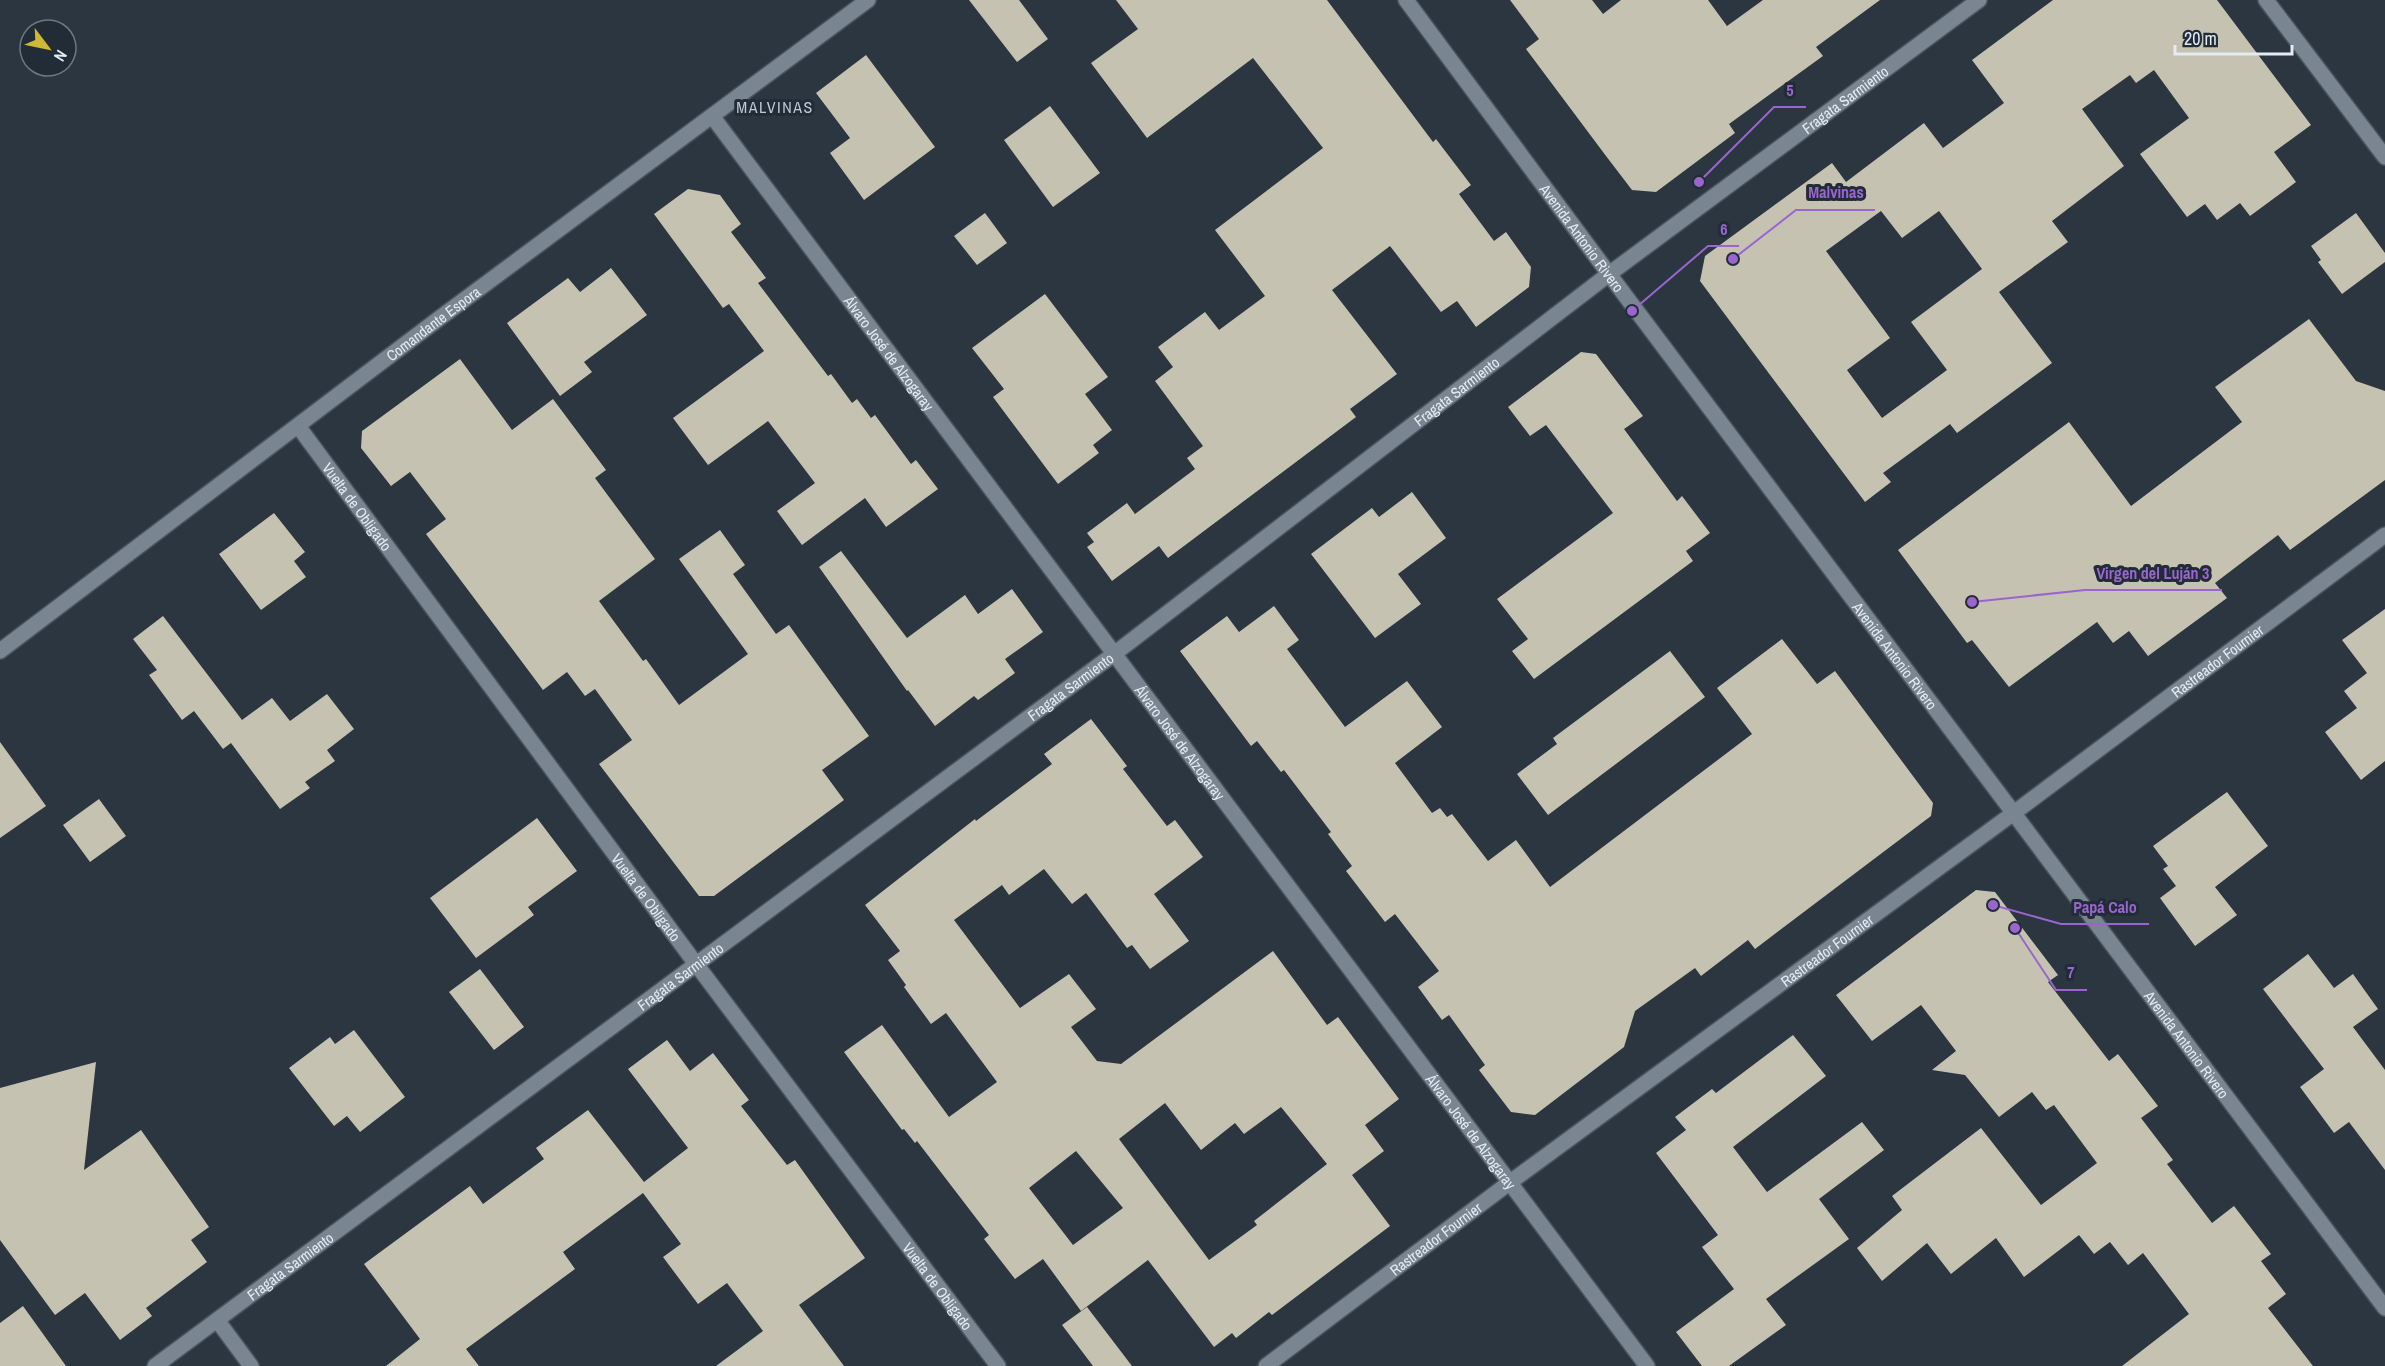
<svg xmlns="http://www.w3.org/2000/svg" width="2385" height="1366" viewBox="0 0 2385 1366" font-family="'Archivo Narrow',sans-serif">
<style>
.building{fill:#c5c2b1;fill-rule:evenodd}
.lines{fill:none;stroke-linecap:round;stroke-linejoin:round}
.minor-casing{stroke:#49535c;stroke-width:18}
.secondary-casing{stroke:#49535c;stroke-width:18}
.minor{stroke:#798692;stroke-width:15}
.secondary{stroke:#798692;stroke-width:15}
.labels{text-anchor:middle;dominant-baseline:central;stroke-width:6;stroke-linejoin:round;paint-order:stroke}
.street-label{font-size:15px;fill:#e4ebf2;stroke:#212c36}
.neighbourhood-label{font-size:16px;letter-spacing:1.5px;fill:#bbc9d6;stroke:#212c36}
.leader{fill:none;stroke:#9a65ce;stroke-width:2}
.callout-dot{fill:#9a65ce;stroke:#212c36;stroke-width:2}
.callout-label{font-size:16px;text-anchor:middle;font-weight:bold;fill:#9a65ce;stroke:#212c36;stroke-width:6;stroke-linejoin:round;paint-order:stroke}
</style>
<rect width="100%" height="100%" fill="#2b3640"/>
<g class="building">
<path d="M 969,0 L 1019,0 L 1048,39 L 1017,62 Z"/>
<path d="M 1116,0 L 1327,0 L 1433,142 L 1436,139 L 1471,185 L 1459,194 L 1494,241 L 1506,232 L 1531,267 L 1529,287 L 1476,327 L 1457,301 L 1441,312 L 1390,246 L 1332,290 L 1397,374 L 1350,409 L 1356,417 L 1168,558 L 1159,546 L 1112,581 L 1087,547 L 1094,542 L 1087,533 L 1127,503 L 1135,514 L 1195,469 L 1187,458 L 1203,446 L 1155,381 L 1173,367 L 1158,347 L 1205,312 L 1219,330 L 1265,296 L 1215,230 L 1323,148 L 1253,58 L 1147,138 L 1091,63 L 1138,29 Z"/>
<path d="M 1510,0 L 1592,0 L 1603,14 L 1621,0 L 1708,0 L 1727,26 L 1763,0 L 1880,0 L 1816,47 L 1823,56 L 1729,124 L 1735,133 L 1656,192 L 1632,190 L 1606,156 L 1526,49 L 1539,39 Z"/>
<path d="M 2053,0 L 2217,0 L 2311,125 L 2274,152 L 2296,182 L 2250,216 L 2240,203 L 2217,220 L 2205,204 L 2187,217 L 2140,154 L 2189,118 L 2154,70 L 2136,83 L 2130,75 L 2082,109 L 2124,166 L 2052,221 L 2068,242 L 1999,292 L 2052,363 L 1957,433 L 1950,424 L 1883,473 L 1891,482 L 1865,502 L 1700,281 L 1705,256 L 1832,163 L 1846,182 L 1924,123 L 1943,148 L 2004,103 L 1972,60 ZM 1881,211 L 1902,238 L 1939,211 L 1982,269 L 1911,322 L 1947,370 L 1882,418 L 1847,370 L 1890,338 L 1826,251 Z"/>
<path d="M 866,55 L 935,147 L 864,200 L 830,153 L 850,138 L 816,93 Z"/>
<path d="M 1050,106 L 1100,173 L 1053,207 L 1004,140 Z"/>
<path d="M 688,189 L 720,195 L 741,224 L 731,232 L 766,278 L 758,283 L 828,376 L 831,374 L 852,403 L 857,399 L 871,418 L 875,415 L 911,464 L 916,460 L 938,489 L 886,527 L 865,498 L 802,545 L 777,511 L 815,483 L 768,421 L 708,465 L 673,418 L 764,351 L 729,304 L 723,308 L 654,214 Z"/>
<path d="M 985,213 L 1007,243 L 977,265 L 954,236 Z"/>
<path d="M 2356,213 L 2385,253 L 2385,262 L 2342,294 L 2318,262 L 2321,260 L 2311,246 Z"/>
<path d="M 611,268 L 647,315 L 584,362 L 592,372 L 560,396 L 507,323 L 568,278 L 580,292 Z"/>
<path d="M 1045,294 L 1108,377 L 1085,394 L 1112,430 L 1093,445 L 1099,453 L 1058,484 L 993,397 L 1004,389 L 972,348 Z"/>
<path d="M 2309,319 L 2356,381 L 2385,391 L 2385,480 L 2290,550 L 2278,535 L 2215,583 L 2227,598 L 2148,656 L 2129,631 L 2113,643 L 2097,622 L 2009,687 L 1972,640 L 1967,643 L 1898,550 L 2069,422 L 2131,506 L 2242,422 L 2215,387 Z"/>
<path d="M 1581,352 L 1596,354 L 1643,416 L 1624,429 L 1677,501 L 1682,496 L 1710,533 L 1686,551 L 1693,561 L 1534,679 L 1512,651 L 1528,639 L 1497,599 L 1613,513 L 1546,425 L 1530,436 L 1508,407 Z"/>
<path d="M 460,359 L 512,430 L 553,399 L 606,470 L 595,478 L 655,559 L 599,601 L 643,661 L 646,659 L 679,705 L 748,654 L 679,559 L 720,530 L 745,565 L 733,574 L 776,634 L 789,625 L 869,736 L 822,770 L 844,800 L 714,896 L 699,896 L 599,764 L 632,740 L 595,689 L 585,696 L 567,672 L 543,690 L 426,534 L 446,519 L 410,472 L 391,486 L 361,448 L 362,431 Z"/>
<path d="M 1412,492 L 1446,538 L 1398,574 L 1421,604 L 1375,638 L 1311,554 L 1372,508 L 1379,517 Z"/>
<path d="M 274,513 L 305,552 L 294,561 L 306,577 L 261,610 L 219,554 Z"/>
<path d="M 841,551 L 907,638 L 965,595 L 978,614 L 1012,589 L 1043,632 L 1005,659 L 1015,673 L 978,700 L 974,696 L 935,726 L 908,690 L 907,691 L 819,567 Z"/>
<path d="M 1274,606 L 1299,640 L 1287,649 L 1345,727 L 1407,681 L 1442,727 L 1395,763 L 1432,813 L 1440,808 L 1447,817 L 1452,814 L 1488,861 L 1516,840 L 1550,887 L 1752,734 L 1717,688 L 1782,639 L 1817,684 L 1835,671 L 1933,803 L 1931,816 L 1755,949 L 1748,940 L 1701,976 L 1695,968 L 1635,1011 L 1624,1047 L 1535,1115 L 1511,1112 L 1479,1070 L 1485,1065 L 1449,1015 L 1442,1020 L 1418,987 L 1439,971 L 1395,914 L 1385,922 L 1346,871 L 1352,866 L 1328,834 L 1331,832 L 1284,770 L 1281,772 L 1257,741 L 1251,746 L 1180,651 L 1227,616 L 1239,632 Z"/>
<path d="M 2385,609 L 2385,761 L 2361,780 L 2325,732 L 2357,708 L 2344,691 L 2367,673 L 2342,640 Z"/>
<path d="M 163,616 L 242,720 L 272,698 L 290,721 L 327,694 L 354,729 L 327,750 L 335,761 L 305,782 L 310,788 L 280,809 L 231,743 L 223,749 L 194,711 L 182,720 L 149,675 L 157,670 L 133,639 Z"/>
<path d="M 1670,651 L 1705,697 L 1548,815 L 1517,774 L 1557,744 L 1553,738 Z"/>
<path d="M 1091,719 L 1127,766 L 1123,769 L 1167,826 L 1175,820 L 1203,857 L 1154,894 L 1189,941 L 1150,969 L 1132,945 L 1127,948 L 1086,893 L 1072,904 L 1044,869 L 1009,895 L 1002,885 L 954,920 L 1020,1008 L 1069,974 L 1096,1009 L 1071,1027 L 1097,1061 L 1121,1064 L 1273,951 L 1327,1025 L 1338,1017 L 1399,1099 L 1365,1125 L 1384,1151 L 1352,1175 L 1390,1226 L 1272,1315 L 1269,1312 L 1236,1338 L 1232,1333 L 1214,1347 L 1148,1260 L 1081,1311 L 1043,1259 L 1015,1279 L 984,1239 L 989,1235 L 917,1141 L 915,1143 L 904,1129 L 902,1130 L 844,1052 L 882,1025 L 949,1117 L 997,1082 L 946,1013 L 931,1024 L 904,987 L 906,985 L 888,960 L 900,951 L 865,905 L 975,819 L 976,821 L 1052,764 L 1044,754 ZM 1165,1103 L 1201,1150 L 1235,1123 L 1244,1134 L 1281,1107 L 1327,1164 L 1254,1221 L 1257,1225 L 1209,1260 L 1119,1139 ZM 1076,1151 L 1123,1208 L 1073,1245 L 1029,1188 Z"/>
<path d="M 0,742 L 46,806 L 0,838 Z"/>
<path d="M 2227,792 L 2268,846 L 2215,887 L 2237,915 L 2195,946 L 2160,898 L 2176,886 L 2163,869 L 2168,866 L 2153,846 Z"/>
<path d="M 99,799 L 126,836 L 90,862 L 63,825 Z"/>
<path d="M 537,818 L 577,871 L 528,907 L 534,915 L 476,958 L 430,898 Z"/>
<path d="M 1976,890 L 1995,892 L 2058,975 L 2048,982 L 2109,1061 L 2118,1054 L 2158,1106 L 2141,1118 L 2173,1160 L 2167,1164 L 2212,1223 L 2234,1206 L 2271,1254 L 2261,1261 L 2286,1294 L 2268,1308 L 2313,1366 L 2122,1366 L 2189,1314 L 2143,1253 L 2128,1265 L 2110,1242 L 2094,1254 L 2079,1235 L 2024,1277 L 1996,1238 L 1951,1274 L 1927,1243 L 1882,1281 L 1857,1248 L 1902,1210 L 1892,1196 L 1981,1128 L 2041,1205 L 2097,1163 L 2054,1105 L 2046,1110 L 2032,1092 L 1999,1117 L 1965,1075 L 1932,1070 L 1956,1051 L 1921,1005 L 1872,1041 L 1836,995 Z"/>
<path d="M 2308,954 L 2334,988 L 2353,974 L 2378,1009 L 2353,1027 L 2385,1070 L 2385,1170 L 2349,1122 L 2334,1133 L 2300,1087 L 2324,1069 L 2263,989 Z"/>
<path d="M 480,969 L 524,1027 L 494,1050 L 449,992 Z"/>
<path d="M 354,1030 L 405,1097 L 360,1132 L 347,1116 L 334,1126 L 289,1068 L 330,1037 L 335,1044 Z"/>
<path d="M 1793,1035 L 1826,1076 L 1733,1147 L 1767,1192 L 1862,1122 L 1884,1150 L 1819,1199 L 1849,1239 L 1766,1299 L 1786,1325 L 1729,1366 L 1702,1366 L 1676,1332 L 1734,1289 L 1702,1247 L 1718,1235 L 1656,1153 L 1686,1130 L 1675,1117 L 1712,1089 L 1716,1093 Z"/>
<path d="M 667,1040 L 690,1071 L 713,1053 L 749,1100 L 741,1106 L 787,1165 L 795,1160 L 865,1258 L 799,1305 L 844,1366 L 716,1366 L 763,1331 L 727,1283 L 698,1304 L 663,1257 L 681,1244 L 643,1193 L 563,1252 L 575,1269 L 466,1349 L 479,1366 L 386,1366 L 420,1339 L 364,1264 L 470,1186 L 483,1204 L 544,1159 L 536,1148 L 588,1110 L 644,1182 L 688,1148 L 628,1069 Z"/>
<path d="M 96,1062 L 84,1170 L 141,1130 L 209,1227 L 191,1240 L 207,1262 L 146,1308 L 152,1316 L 120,1340 L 85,1293 L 55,1315 L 0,1240 L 0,1088 Z"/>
<path d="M 23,1306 L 66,1366 L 0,1366 L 0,1323 Z"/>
<path d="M 1087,1307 L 1132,1366 L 1093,1366 L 1062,1325 Z"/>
</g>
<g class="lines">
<defs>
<g id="minor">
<path d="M 2266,0 L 2385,157"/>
<path id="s1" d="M 712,116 L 1647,1366"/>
<path id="s2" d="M 298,426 L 696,964 L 998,1366"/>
<path id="s3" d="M 0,651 L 441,317 L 868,0"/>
<path d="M 217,1320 L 251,1366"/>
<path id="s4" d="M 155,1366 L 1114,654 L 1609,274 L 1979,0"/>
<path id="s5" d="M 1266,1366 L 1509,1183 L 2015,812 L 2385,535"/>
</g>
<g id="secondary">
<path id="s6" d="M 1406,0 L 1609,274 L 2385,1308"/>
</g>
</defs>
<use href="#minor" class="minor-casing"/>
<use href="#secondary" class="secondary-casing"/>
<use href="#minor" class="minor"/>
<use href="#secondary" class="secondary"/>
</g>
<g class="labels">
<g class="street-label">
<text stroke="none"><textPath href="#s4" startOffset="2112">Fragata Sarmiento</textPath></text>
<text stroke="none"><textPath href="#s6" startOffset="296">Avenida Antonio Rivero</textPath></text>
<text stroke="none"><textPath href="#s3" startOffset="543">Comandante Espora</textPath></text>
<text stroke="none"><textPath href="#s1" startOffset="296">Álvaro José de Alzogaray</textPath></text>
<text stroke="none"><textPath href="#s4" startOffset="1626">Fragata Sarmiento</textPath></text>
<text stroke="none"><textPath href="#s2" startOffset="100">Vuelta de Obligado</textPath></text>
<text stroke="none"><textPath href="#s6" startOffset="818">Avenida Antonio Rivero</textPath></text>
<text stroke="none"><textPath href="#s5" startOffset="1184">Rastreador Fournier</textPath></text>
<text stroke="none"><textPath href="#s4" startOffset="1140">Fragata Sarmiento</textPath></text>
<text stroke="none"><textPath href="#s1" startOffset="782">Álvaro José de Alzogaray</textPath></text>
<text stroke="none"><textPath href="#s2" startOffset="586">Vuelta de Obligado</textPath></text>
<text stroke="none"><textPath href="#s5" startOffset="698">Rastreador Fournier</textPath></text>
<text stroke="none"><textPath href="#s4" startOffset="654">Fragata Sarmiento</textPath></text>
<text stroke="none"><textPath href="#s6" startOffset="1304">Avenida Antonio Rivero</textPath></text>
<text stroke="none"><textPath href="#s1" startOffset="1268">Álvaro José de Alzogaray</textPath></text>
<text stroke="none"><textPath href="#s5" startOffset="212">Rastreador Fournier</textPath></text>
<text stroke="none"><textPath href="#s4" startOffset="168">Fragata Sarmiento</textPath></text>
<text stroke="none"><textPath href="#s2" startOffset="1072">Vuelta de Obligado</textPath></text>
</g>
<g class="neighbourhood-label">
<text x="775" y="107">MALVINAS</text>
</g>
</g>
<path class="leader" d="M1699 182L1774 107H1806M1733 259L1796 210H1875M1632 311L1708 246H1739M1972 602L2085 590H2222M1993 905L2061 924H2149M2015 928L2056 990H2087"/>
<g class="callout-dot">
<circle cx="1699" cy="182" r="6"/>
<circle cx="1733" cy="259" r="6"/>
<circle cx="1632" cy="311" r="6"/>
<circle cx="1972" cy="602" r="6"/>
<circle cx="1993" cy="905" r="6"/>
<circle cx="2015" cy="928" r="6"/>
</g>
<g class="callout-label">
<text x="1790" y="96">5</text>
<text x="1836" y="198">Malvinas</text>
<text x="1724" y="235">6</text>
<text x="2153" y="579">Virgen del Luján 3</text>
<text x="2105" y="913">Papá Calo</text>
<text x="2071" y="978">7</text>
</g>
<g transform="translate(48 48) rotate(122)"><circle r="28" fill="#212c36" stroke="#6f7881" stroke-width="1.5"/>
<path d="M0-4.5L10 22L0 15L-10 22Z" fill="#d0b837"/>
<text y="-9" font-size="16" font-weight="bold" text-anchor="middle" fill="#e4ebf2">N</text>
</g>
<path d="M2175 45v9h117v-9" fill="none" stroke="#e4ebf2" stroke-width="3"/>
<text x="2184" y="45" font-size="18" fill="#e4ebf2" stroke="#212c36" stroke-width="4.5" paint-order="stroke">20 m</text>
</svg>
